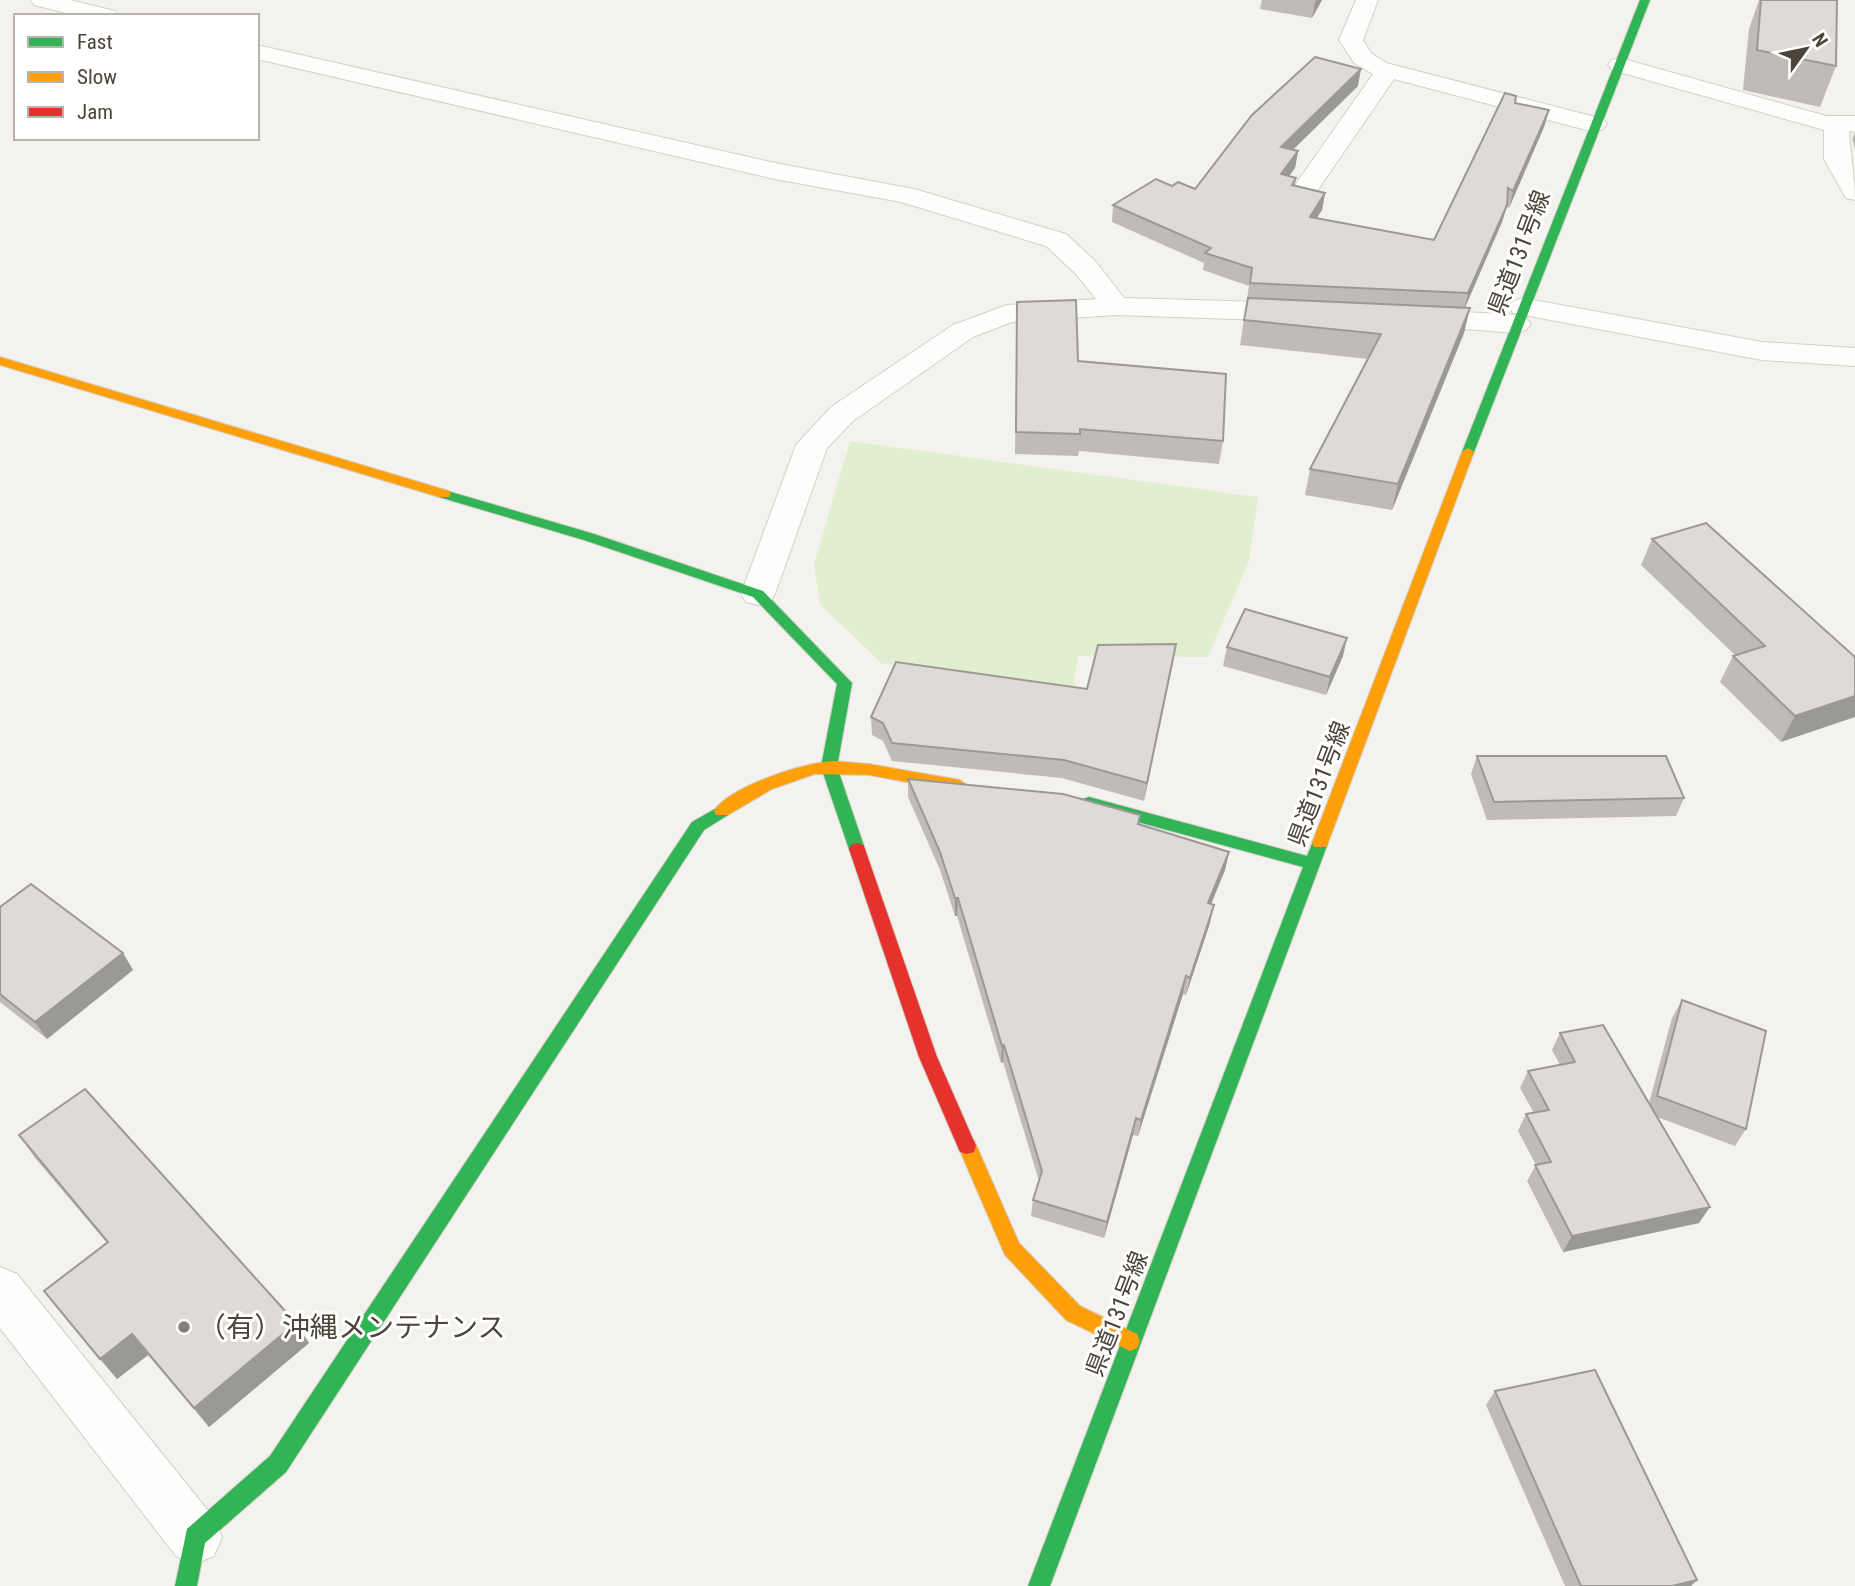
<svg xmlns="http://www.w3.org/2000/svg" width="1855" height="1586" viewBox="0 0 1855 1586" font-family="'Roboto Condensed','Noto Sans JP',sans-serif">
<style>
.green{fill:#e1eecf}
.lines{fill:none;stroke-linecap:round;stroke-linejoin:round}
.street-casing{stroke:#d2d0cb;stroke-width:2}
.fast-casing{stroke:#d3cfc5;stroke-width:2}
.slow-casing{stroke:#d3cfc5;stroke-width:2}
.jam-casing{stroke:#d3cfc5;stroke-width:2}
.street{fill:#fdfdfc;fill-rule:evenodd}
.fast{fill:#30b455;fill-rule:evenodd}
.slow{fill:#ff9f0a;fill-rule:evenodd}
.jam{fill:#e5322d;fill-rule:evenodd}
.wall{fill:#bfbcb8}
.shaded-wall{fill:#9b9996}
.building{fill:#dedbd6;stroke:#9b9996;stroke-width:2}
.poi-dot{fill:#868178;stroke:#fff;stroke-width:2.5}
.labels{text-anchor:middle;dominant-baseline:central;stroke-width:6;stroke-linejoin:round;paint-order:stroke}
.street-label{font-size:24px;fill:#4b4439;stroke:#fff}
.near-poi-label{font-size:28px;fill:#4b4439;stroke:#fff;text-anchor:start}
</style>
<rect width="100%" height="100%" fill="#f4f2ee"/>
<path class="green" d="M 850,441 L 1258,497 L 1249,561 L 1208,657 L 1078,656 L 1072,698 L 881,663 L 820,604 L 814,564 Z"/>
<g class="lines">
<defs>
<g id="street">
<path d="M 31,0 L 70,0 L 115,11 L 118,16 L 78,16 L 34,5 Z"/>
<path d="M 1356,0 L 1378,0 L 1363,40 L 1371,53 L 1386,63 L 1603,119 L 1607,124 L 1603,129 L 1594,132 L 1394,79 L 1315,194 L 1297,194 L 1293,188 L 1373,74 L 1354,63 L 1339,40 Z"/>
<path d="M 257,45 L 775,163 L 914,189 L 1066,234 L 1096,262 L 1124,298 L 1297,303 L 1307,306 L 1311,312 L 1307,318 L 1297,321 L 1116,315 L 1012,322 L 973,337 L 853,421 L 827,448 L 775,594 L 770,602 L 758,605 L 746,602 L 741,594 L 796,445 L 831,407 L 953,325 L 1007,305 L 1096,299 L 1076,274 L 1046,246 L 901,202 L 775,179 L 257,59 Z"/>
<path d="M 1620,58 L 1826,116 L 1855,116 L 1855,132 L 1849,131 C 1850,155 1855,176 1855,200 L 1846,198 L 1824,159 L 1824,130 L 1612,70 L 1608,65 L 1612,60 Z"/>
<path d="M 1523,298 L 1762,342 L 1855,348 L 1855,366 L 1762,360 L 1513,313 L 1509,307 L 1513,301 Z"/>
<path d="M 1413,309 L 1516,315 L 1526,318 L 1531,324 L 1526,330 L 1516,333 L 1403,324 L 1399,318 L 1403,312 Z"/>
<path d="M 0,1267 L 17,1274 L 214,1518 L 222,1537 L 214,1556 L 195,1564 L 176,1556 L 0,1328 Z"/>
</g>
<g id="fast">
<path d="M 1640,0 L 1650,0 L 1474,452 L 1473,455 L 1463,455 L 1462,452 Z"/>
<path d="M 444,490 L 594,534 L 763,591 L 852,683 L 837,767 L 865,849 L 863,853 L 851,853 L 849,849 L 821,767 L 837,684 L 753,597 L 584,540 L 439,497 L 439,491 Z"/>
<path d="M 1089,797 L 1307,856 L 1314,839 L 1326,839 L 1328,843 L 1050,1586 L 1028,1586 L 1303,867 L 1083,807 L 1081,803 L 1083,799 Z"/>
<path d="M 722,805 L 728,807 L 730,811 L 728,815 L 704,830 L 286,1472 L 205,1543 L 197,1586 L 175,1586 L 187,1529 L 270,1456 L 692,822 Z"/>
</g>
<g id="slow">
<path d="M 0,357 L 449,491 L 451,494 L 449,497 L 439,497 L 0,365 Z"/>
<path d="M 1468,448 L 1474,452 L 1328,843 L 1326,847 L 1314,847 L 1312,843 L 1462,452 Z"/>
<path d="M 833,761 L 869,764 L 960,780 L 968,786 L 960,792 L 869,775 L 815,774 L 772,789 L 728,815 L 716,815 L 714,811 C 730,786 803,763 833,761 Z"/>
<path d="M 967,1138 L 974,1140 L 1019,1243 L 1080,1306 L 1137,1334 L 1140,1341 L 1137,1348 L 1130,1351 L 1066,1320 L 1005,1255 L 958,1146 L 960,1140 Z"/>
</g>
<path id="jam" d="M 857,843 L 863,845 L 865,849 L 937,1057 L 976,1146 L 974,1152 L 967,1154 L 960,1152 L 919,1057 L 849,849 L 851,845 Z"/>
</defs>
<use href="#street" class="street-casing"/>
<use href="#fast" class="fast-casing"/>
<use href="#slow" class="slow-casing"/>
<use href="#jam" class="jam-casing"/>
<use href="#street" class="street"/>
<use href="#fast" class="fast"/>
<use href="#slow" class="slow"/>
<use href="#jam" class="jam"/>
</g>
<g class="wall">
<path d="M 1262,0 L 1322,0 L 1312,18 L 1260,9 Z"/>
<path d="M 1759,0 L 1837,0 L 1836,66 L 1820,107 L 1743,90 L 1749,29 Z"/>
<path d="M 1358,86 L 1293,150 L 1298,151 L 1295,168 L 1289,176 L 1296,178 L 1295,186 L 1325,193 L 1322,210 L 1317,218 L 1434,240 L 1515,103 L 1549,110 L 1544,127 L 1509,208 L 1507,207 L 1502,222 L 1465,307 L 1464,333 L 1392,510 L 1305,495 L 1310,469 L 1368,359 L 1240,345 L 1249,286 L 1203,270 L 1204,263 L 1112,222 L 1113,205 L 1172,186 L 1195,189 Z"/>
<path d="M 1855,133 L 1855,149 L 1852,139 Z"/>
<path d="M 1017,302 L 1078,361 L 1223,441 L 1219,464 L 1079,451 L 1078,456 L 1015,454 Z"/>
<path d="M 1652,539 L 1855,657 L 1781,742 L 1720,682 L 1733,656 L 1735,655 L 1641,565 Z"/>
<path d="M 1176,644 L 1173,662 L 1144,801 L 1062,778 L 892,761 L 883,741 L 872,735 L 871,717 L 1087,689 Z"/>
<path d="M 1227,647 L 1343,656 L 1326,695 L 1223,666 Z"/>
<path d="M 1477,756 L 1684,798 L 1676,816 L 1487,820 L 1471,774 Z"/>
<path d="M 908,779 L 1140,815 L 1139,824 L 1229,852 L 1225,870 L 1211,904 L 1210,923 L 1186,995 L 1183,994 L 1138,1136 L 1133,1135 L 1104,1238 L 1031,1216 L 1033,1200 L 1039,1181 L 1003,1062 L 1001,1063 L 957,916 L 955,916 L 940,870 L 908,797 Z"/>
<path d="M 0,907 L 123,953 L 133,970 L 47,1039 L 0,1002 Z"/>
<path d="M 1682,1000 L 1746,1129 L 1735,1146 L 1657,1117 L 1699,1223 L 1563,1252 L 1527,1181 L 1536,1165 L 1518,1131 L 1526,1114 L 1534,1113 L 1520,1088 L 1528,1071 L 1560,1065 L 1552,1050 L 1560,1033 L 1649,1103 L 1672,1018 Z"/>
<path d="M 19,1135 L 309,1343 L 209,1427 L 148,1355 L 117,1379 L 107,1243 L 35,1158 Z"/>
<path d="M 1495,1391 L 1691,1586 L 1565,1586 L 1486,1405 Z"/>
</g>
<g class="shaded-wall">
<path d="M 1316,0 L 1322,0 L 1312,18 L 1315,2 Z"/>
<path d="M 1361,69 L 1358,86 L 1278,164 L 1281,147 Z"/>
<path d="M 1549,110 L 1544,127 L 1509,208 L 1513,191 Z"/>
<path d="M 1298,151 L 1295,168 L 1278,191 L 1281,174 Z"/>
<path d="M 1325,193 L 1322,210 L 1306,234 L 1310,217 Z"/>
<path d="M 1507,205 L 1502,222 L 1464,310 L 1468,293 Z"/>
<path d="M 1470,308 L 1464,333 L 1392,510 L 1398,484 Z"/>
<path d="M 1347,638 L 1343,656 L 1326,695 L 1330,677 Z"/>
<path d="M 1176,644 L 1173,662 L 1144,801 L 1147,783 Z"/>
<path d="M 1855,696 L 1855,717 L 1781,742 L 1795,716 Z"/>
<path d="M 1229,852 L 1225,870 L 1204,921 L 1208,903 Z"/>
<path d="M 955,898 L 958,898 L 957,916 L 955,916 Z"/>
<path d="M 1214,905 L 1210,923 L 1186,995 L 1190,978 Z"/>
<path d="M 123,953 L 133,970 L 47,1039 L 35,1022 Z"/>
<path d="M 1186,976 L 1183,994 L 1138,1136 L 1141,1120 Z"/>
<path d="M 1004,1045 L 1003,1062 L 1001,1063 L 1002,1046 Z"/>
<path d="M 1136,1118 L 1133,1135 L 1104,1238 L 1107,1222 Z"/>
<path d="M 1710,1207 L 1699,1223 L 1563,1252 L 1572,1236 Z"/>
<path d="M 296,1323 L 309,1343 L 209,1427 L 194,1408 Z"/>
<path d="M 132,1334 L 148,1355 L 117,1379 L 100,1359 Z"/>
<path d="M 1697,1580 L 1691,1586 L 1672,1586 Z"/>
</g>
<g class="building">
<path d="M 1761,0 L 1837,0 L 1836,66 L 1757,50 Z"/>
<path d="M 1315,57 L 1361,69 L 1281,147 L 1298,151 L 1281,174 L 1296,178 L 1292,185 L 1325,193 L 1310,217 L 1434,240 L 1505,93 L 1516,96 L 1515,103 L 1549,110 L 1513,191 L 1508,188 L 1507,205 L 1468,293 L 1250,283 L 1252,268 L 1205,253 L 1211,248 L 1113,205 L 1156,179 L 1172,186 L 1178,182 L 1195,189 L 1252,115 Z"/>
<path d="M 1248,298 L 1470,308 L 1398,484 L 1310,469 L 1381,334 L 1244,320 Z"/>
<path d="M 1076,300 L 1078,361 L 1226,374 L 1223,441 L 1080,429 L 1080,434 L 1016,432 L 1017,302 Z"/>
<path d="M 1706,523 L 1855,657 L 1855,696 L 1795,716 L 1733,656 L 1765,646 L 1652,539 Z"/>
<path d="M 1245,609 L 1347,638 L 1330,677 L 1227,647 Z"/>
<path d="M 1176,644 L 1147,783 L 1064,760 L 892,743 L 883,723 L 871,717 L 896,662 L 1087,689 L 1098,645 Z"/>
<path d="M 1477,756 L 1666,756 L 1684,798 L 1494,802 Z"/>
<path d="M 908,779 L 1063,794 L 1140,815 L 1138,824 L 1229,852 L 1208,903 L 1214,905 L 1190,978 L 1186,976 L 1141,1120 L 1136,1118 L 1107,1222 L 1033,1200 L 1042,1171 L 1004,1045 L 1002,1046 L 958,898 L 955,898 L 940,852 Z"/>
<path d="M 31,884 L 123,953 L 35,1022 L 0,994 L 0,907 Z"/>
<path d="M 1682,1000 L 1766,1031 L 1746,1129 L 1657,1096 Z"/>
<path d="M 1603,1025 L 1710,1207 L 1572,1236 L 1535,1165 L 1551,1162 L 1526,1114 L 1549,1110 L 1528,1071 L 1575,1062 L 1560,1033 Z"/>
<path d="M 85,1089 L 296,1323 L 194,1408 L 132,1334 L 100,1359 L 44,1291 L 108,1242 L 19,1135 Z"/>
<path d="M 1595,1370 L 1697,1580 L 1672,1586 L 1581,1586 L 1495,1391 Z"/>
</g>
<circle class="poi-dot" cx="184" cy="1327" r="7"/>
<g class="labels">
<g class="street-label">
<text transform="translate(1519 253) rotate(-69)">県道131号線</text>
<text transform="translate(1319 784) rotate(-69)">県道131号線</text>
<text transform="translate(1117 1314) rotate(-69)">県道131号線</text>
</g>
<g class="near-poi-label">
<text x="198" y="1327">（有）沖縄メンテナンス</text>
</g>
</g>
<rect x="14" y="14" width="245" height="126" fill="#ffffff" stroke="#b7b4b0" stroke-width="2"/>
<rect x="28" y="37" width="35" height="10" fill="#30b455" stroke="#b7b4b0" stroke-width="2"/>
<text x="77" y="49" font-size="21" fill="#4b4439">Fast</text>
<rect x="28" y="72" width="35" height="10" fill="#ff9f0a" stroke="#b7b4b0" stroke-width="2"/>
<text x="77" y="84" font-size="21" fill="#4b4439">Slow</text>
<rect x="28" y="107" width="35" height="10" fill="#e5322d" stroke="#b7b4b0" stroke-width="2"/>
<text x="77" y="119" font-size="21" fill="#4b4439">Jam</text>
<g transform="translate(1806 49) rotate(57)" stroke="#ffffff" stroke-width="5" paint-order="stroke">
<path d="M0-5L12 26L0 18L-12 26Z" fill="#4b4439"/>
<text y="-10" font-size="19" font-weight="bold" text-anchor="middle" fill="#4b4439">N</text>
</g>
</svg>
